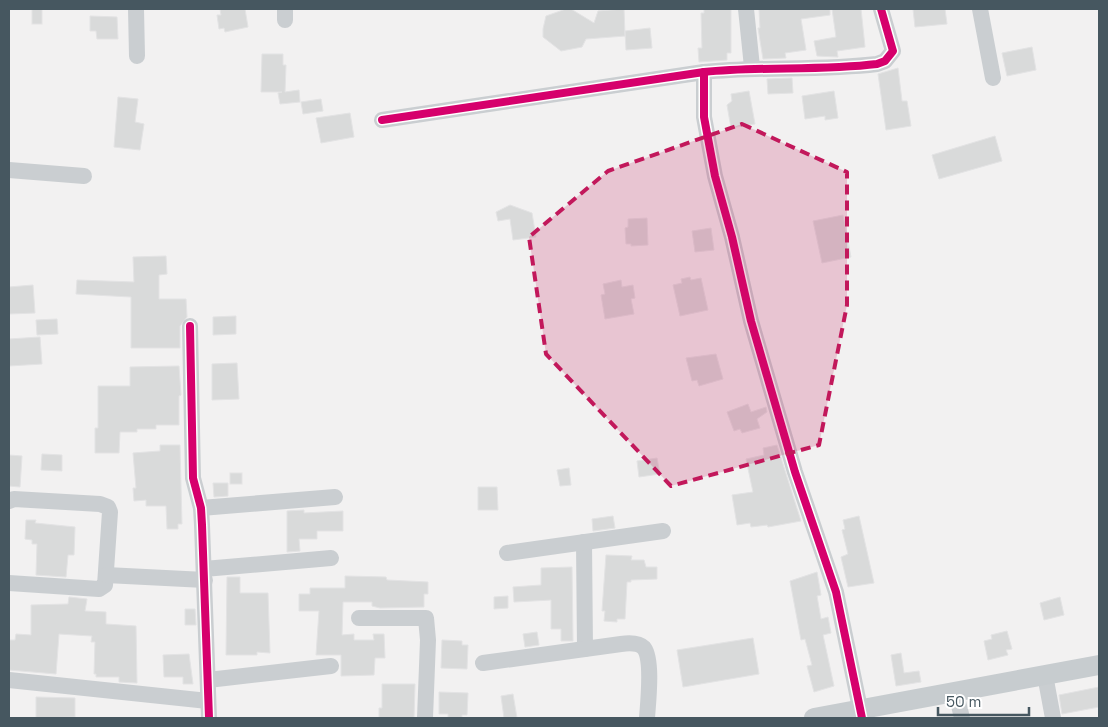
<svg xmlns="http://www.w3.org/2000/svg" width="1108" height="727" viewBox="0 0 1108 727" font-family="'Space Grotesk',sans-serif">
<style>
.building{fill:#d9dada;stroke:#e3e3e4}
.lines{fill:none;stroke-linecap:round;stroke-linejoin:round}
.minor{stroke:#caced1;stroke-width:16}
.major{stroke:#c7cccf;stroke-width:20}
.cycleway-casing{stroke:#fff;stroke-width:11}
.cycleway{stroke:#d6006c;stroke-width:8}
.marked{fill:#c2185b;fill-opacity:0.2;stroke:#c2185b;stroke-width:4;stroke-dasharray:10 6;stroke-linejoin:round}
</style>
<rect width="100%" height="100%" fill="#f2f1f1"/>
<g class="building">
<rect x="32" y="9" width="10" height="15"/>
<path d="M 220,9 L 245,9 L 248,27 L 225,32 L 224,28 L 219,29 L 217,15 L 221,15 Z"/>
<path d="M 566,9 L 571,9 L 594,23 L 598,11 L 624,9 L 625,36 L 586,39 L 582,47 L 561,51 L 543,37 L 543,29 L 546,16 Z"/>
<path d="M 704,9 L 731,9 L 731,53 L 727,53 L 727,60 L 699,62 L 698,48 L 702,48 L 701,13 L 704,13 Z"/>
<path d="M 759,9 L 830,9 L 830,15 L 801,19 L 806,50 L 785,53 L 786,58 L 763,59 L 758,28 L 760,28 Z"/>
<path d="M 832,9 L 861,9 L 865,47 L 837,51 L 838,57 L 817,56 L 814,41 L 836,37 Z"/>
<path d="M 913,9 L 945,9 L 947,24 L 915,27 Z"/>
<path d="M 90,16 L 117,17 L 118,39 L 97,39 L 96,31 L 90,31 Z"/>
<path d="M 650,28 L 652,48 L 626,50 L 625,31 Z"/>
<path d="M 1032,47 L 1036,70 L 1007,76 L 1002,53 Z"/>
<path d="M 262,54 L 283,54 L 283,65 L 286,65 L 285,92 L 299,90 L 300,102 L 280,104 L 278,93 L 282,92 L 261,92 Z"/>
<path d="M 898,68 L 902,101 L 907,101 L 911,126 L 886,130 L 878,74 Z"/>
<path d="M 792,78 L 793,93 L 768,94 L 767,79 Z"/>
<path d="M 749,91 L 755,124 L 731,128 L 727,105 L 732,101 L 731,94 Z"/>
<path d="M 834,91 L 838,118 L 825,120 L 825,116 L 805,119 L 802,96 Z"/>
<path d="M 118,97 L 138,99 L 135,122 L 144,124 L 140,150 L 114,147 Z"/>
<path d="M 321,99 L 323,111 L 303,114 L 301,102 Z"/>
<path d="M 350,113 L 354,137 L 321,143 L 316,118 Z"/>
<path d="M 995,136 L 1002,161 L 939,179 L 932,155 Z"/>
<path d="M 510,205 L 532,213 L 536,237 L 513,240 L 510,219 L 498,221 L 496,212 Z"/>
<path d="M 843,215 L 851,257 L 822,263 L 813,221 Z"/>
<path d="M 647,218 L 648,245 L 631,246 L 631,244 L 626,244 L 625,228 L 628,227 L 628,219 Z"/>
<path d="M 711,228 L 714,250 L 695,252 L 692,231 Z"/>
<path d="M 166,256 L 167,274 L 159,275 L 159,299 L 186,299 L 187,317 L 180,326 L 180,348 L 131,348 L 131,297 L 76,294 L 77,280 L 134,282 L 133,257 Z"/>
<path d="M 690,277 L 691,280 L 701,278 L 708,310 L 680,316 L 673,285 L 682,283 L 681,279 Z"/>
<path d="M 621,280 L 622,287 L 633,285 L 635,298 L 631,299 L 634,314 L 605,319 L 601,295 L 605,294 L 603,284 Z"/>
<path d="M 33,285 L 35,313 L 9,314 L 9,287 Z"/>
<path d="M 236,316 L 236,334 L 213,335 L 213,317 Z"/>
<path d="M 57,319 L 58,334 L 37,335 L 36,320 Z"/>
<path d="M 40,337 L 42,364 L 9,366 L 9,339 Z"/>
<path d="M 716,354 L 723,379 L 699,386 L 697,380 L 692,381 L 686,358 Z"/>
<path d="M 237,363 L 239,399 L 212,400 L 212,364 Z"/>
<path d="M 179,366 L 181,395 L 179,396 L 179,425 L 156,425 L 156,429 L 137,429 L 137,432 L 120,432 L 119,453 L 95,453 L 95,428 L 98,428 L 98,386 L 130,386 L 130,367 Z"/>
<path d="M 748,404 L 751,412 L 766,407 L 767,412 L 757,419 L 760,428 L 742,433 L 740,429 L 734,431 L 727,412 Z"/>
<path d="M 160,445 L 180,445 L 182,524 L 178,524 L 178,529 L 167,529 L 166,506 L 146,506 L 146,500 L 134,501 L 133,488 L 136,488 L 133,453 L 160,451 Z"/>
<path d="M 777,445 L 801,521 L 768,527 L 767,525 L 751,527 L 750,523 L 737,525 L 732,495 L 753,492 L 746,459 L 764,455 L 763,448 Z"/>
<path d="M 42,454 L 62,455 L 62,471 L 41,470 Z"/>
<path d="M 9,455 L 22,456 L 20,487 L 9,486 Z"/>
<path d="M 657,458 L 660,474 L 639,477 L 637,461 Z"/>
<path d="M 569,468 L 571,485 L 560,486 L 557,470 Z"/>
<rect x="230" y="473" width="12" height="11"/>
<path d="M 213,483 L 228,483 L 228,496 L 214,497 Z"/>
<path d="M 478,487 L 497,487 L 498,510 L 478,510 Z"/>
<path d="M 304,510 L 304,513 L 343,511 L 343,531 L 317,531 L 317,539 L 299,539 L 300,551 L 287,552 L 287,511 Z"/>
<path d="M 613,516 L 615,528 L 593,531 L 592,519 Z"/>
<path d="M 859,516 L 874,583 L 848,587 L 841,557 L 848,554 L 842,530 L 845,529 L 843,520 Z"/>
<path d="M 26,520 L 36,520 L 35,523 L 75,527 L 74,555 L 68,555 L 66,577 L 36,575 L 37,544 L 32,544 L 32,540 L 25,539 Z"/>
<path d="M 606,555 L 632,556 L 631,560 L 644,560 L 646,567 L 657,567 L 657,579 L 631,580 L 631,582 L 627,582 L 625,619 L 617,619 L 617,622 L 604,621 L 605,611 L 602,611 Z"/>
<path d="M 572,567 L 573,641 L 561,641 L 561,629 L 551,629 L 551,600 L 514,602 L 513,587 L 541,585 L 541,568 Z"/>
<path d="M 817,572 L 821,595 L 817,596 L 821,619 L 828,617 L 831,633 L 823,635 L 834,686 L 814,692 L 807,666 L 812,665 L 805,639 L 801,640 L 790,581 Z"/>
<path d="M 345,576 L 386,577 L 387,580 L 428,582 L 428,594 L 424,594 L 424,607 L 380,608 L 372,606 L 372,602 L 343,602 L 342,635 L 354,634 L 354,640 L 374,640 L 373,634 L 384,634 L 385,658 L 375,658 L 374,675 L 341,676 L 341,655 L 316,655 L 319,611 L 299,611 L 299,594 L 310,594 L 310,588 L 345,588 Z"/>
<path d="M 227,577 L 240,577 L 240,593 L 268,593 L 270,653 L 257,652 L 257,655 L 226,655 Z"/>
<path d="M 508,596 L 508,608 L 494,609 L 494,597 Z"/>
<path d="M 69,597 L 87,599 L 85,611 L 106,612 L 106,624 L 136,626 L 137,683 L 119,682 L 119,677 L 96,677 L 96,674 L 94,674 L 95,642 L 91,642 L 92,636 L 59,634 L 56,674 L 9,670 L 9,640 L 15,640 L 16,634 L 31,635 L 31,605 L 68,604 Z"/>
<path d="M 1060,597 L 1064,615 L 1044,620 L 1040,603 Z"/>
<path d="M 185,609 L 195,609 L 196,625 L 185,625 Z"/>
<path d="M 1007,631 L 1012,649 L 1006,650 L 1008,655 L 988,660 L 984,641 L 992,639 L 991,635 Z"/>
<path d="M 537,632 L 539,645 L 525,647 L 523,634 Z"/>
<path d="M 753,638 L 759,674 L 683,687 L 677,650 Z"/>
<path d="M 442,640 L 462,641 L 462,645 L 468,645 L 467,669 L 441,668 Z"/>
<path d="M 901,653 L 904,673 L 919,671 L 921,682 L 896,686 L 891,655 Z"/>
<path d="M 189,654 L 193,684 L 183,684 L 183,677 L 164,677 L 163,655 Z"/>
<path d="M 382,684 L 415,684 L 414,718 L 379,718 L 379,708 L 382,708 Z"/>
<path d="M 1099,687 L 1099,707 L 1062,714 L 1059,695 Z"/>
<path d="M 439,692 L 468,693 L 467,715 L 462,715 L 462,718 L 448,718 L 448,714 L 439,714 Z"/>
<path d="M 513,694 L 517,718 L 504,718 L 501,696 Z"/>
<path d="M 36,697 L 75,698 L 75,717 L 36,718 Z"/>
</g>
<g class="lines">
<g class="minor">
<path d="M 136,9 L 137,56"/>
<path d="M 746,9 L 752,67"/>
<path d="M 980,9 L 993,78"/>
<path d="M 285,20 L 285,9"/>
<path d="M 704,72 L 704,117 L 715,176 L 732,237 L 751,321 L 795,472 L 836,592 L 862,718"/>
<path d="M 382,120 L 704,72 C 762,66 819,71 877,64 L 885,61 L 893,51 L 881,9"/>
<path d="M 9,170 L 84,176"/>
<path d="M 190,326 L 193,478 L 201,508 L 202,525 L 209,718"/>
<path d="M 9,501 L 14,499 L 100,504 L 108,507 L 110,512 L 105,585 L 99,589 L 9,583"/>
<path d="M 201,508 L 335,497"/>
<path d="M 584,542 L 585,649"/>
<path d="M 507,553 L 663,531"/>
<path d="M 204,569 L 331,558"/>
<path d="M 106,575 L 205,580"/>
<path d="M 359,618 L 426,618 L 428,640 L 425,718"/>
<path d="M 483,663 L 621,644 C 628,643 638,642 644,648 C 653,660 648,703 647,718"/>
<path d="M 1045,675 L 1053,718"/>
<path d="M 9,680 L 208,701"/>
<path d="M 208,680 L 331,666"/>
<path d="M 956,693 L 962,718"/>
</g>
<path class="major" d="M 814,718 L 1099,665"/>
<defs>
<g id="cycleway">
<path d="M 704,72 L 704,117 L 715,176 L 732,237 L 751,321 L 795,472 L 836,592 L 862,718"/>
<path d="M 382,120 L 704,72 C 762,66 819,71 877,64 L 885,61 L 893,51 L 881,9"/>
<path d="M 190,326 L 193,478 L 201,508 L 202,525 L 209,718"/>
</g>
</defs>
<use href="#cycleway" class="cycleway-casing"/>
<use href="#cycleway" class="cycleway"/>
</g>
<path class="marked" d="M 742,124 L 847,172 L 847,305 L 819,445 L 671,486 L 546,354 L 529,237 L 608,171 Z"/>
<rect width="1108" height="727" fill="none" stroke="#465760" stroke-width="20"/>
<path d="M938 707v8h91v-8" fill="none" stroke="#465760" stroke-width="2.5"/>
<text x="946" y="707" font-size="15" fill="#465760" stroke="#ffffff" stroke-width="4" paint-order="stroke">50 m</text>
</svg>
